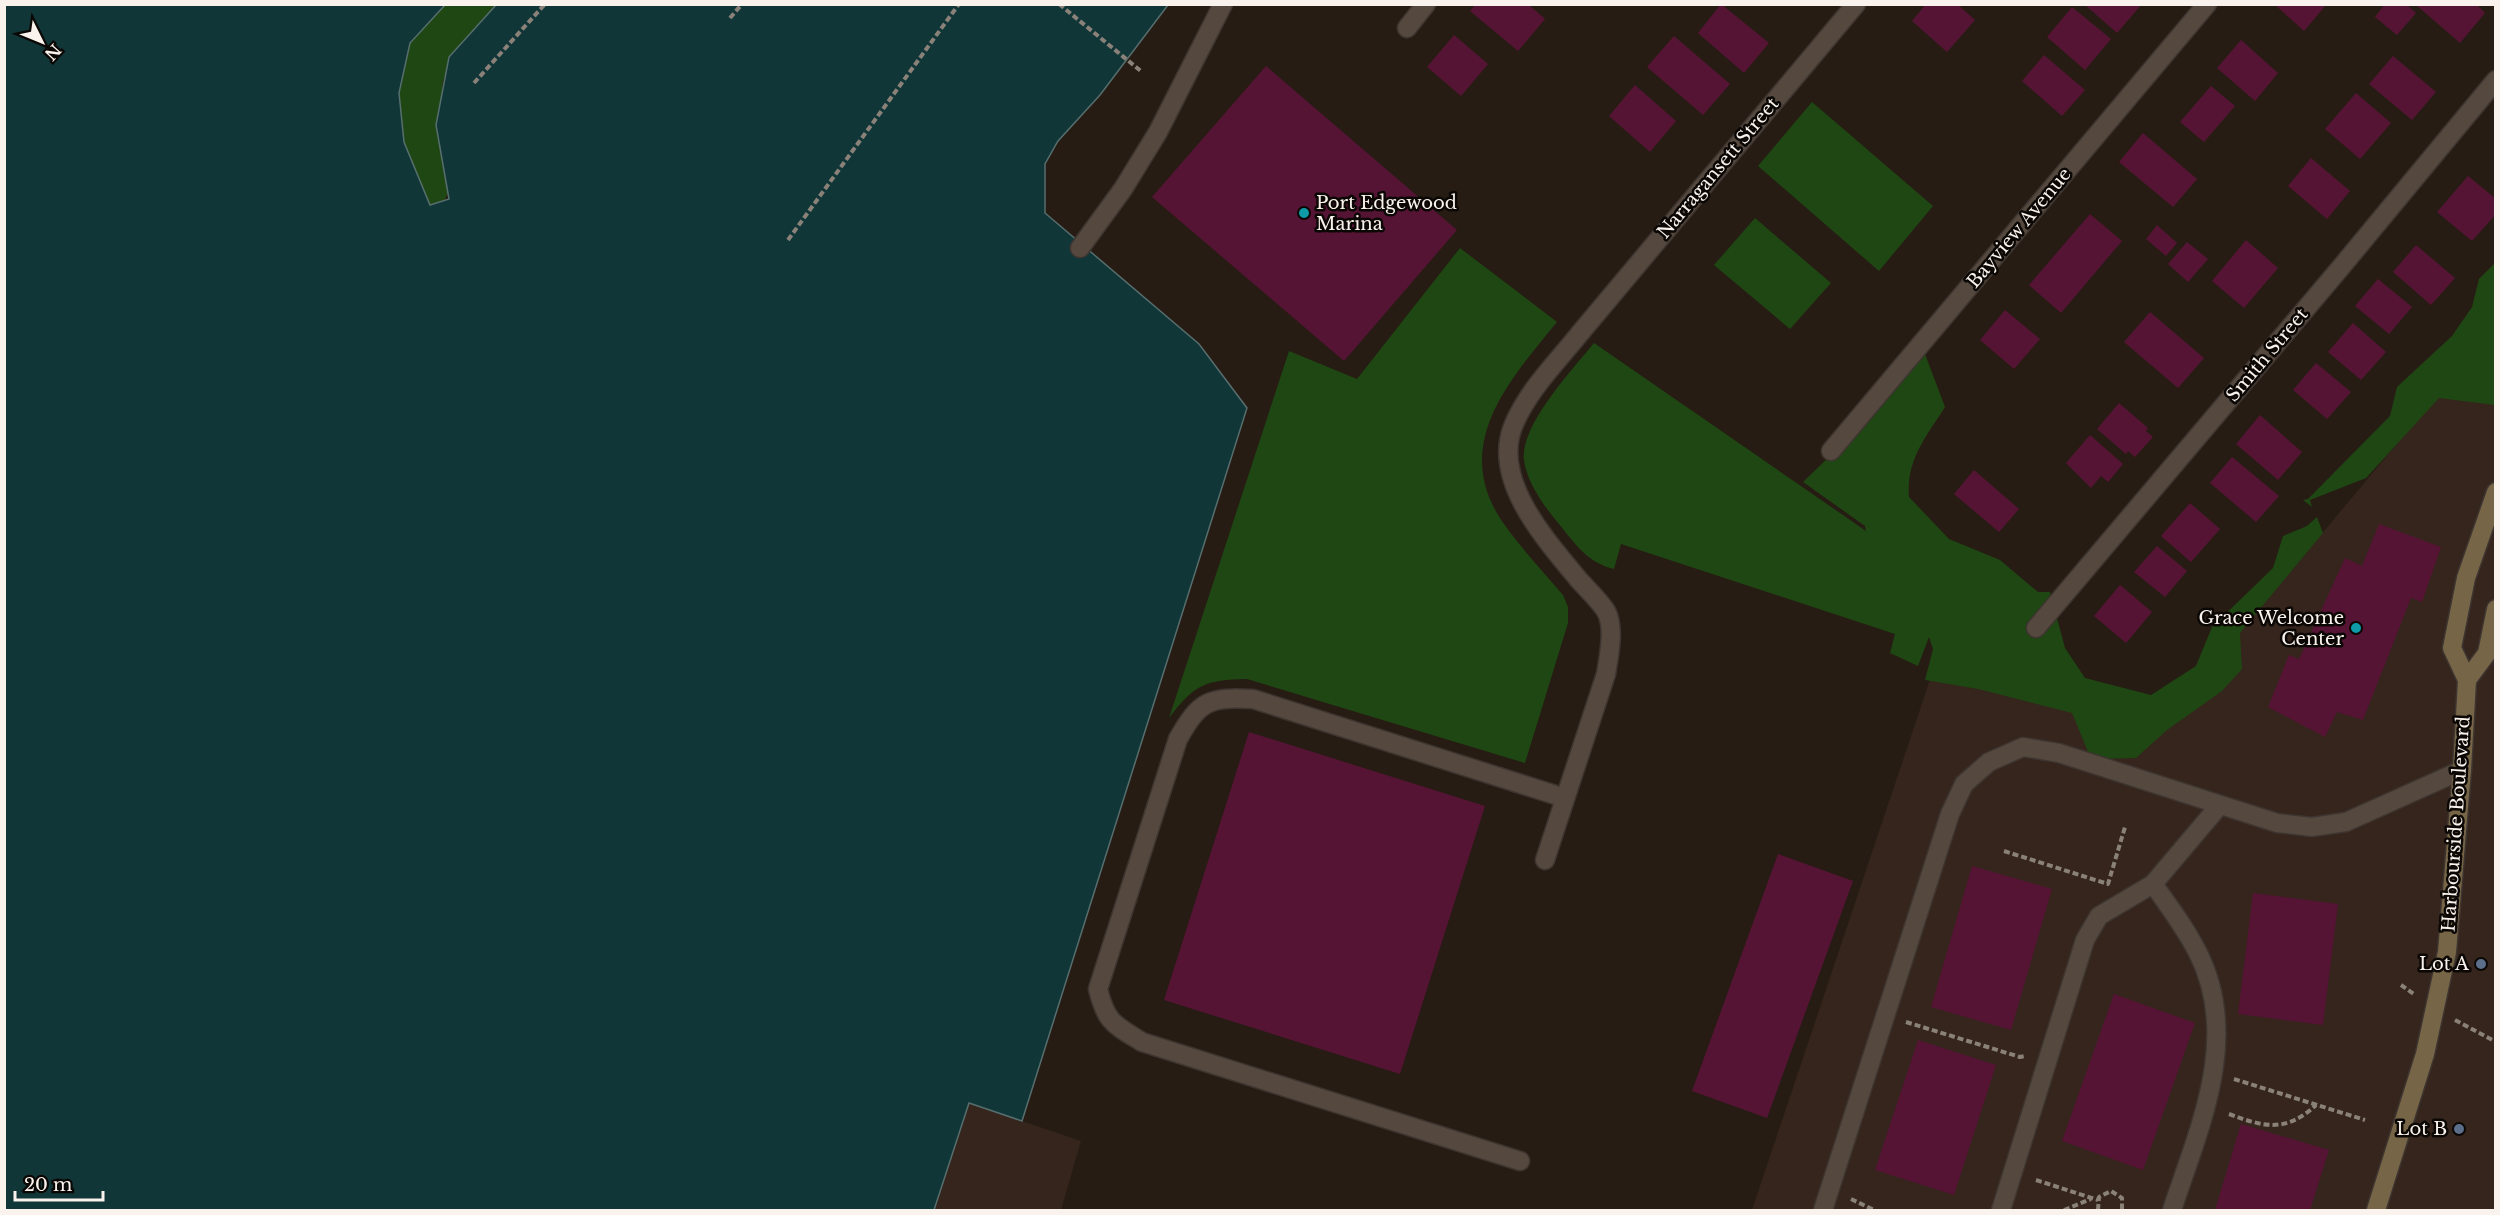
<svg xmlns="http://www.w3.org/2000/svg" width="2500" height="1215" viewBox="0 0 2500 1215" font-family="'Libre Baskerville',serif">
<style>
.education{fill:#35251c}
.green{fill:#1f4713}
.water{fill:#113638;stroke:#576e6e;stroke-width:1.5}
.building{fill:#561435}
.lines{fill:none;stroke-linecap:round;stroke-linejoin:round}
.lane-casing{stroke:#3e3531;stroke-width:21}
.street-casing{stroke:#3e3531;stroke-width:21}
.secondary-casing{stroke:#3e3531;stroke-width:21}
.path{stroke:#8a8179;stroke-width:4;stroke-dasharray:6 3;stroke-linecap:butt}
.lane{stroke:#55493f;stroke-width:18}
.street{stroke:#55493f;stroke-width:18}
.secondary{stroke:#766546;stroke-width:18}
.culture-dot{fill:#0f9aa8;stroke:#0b0704;stroke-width:2}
.service-dot{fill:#5c6f8a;stroke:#0b0704;stroke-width:2}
.labels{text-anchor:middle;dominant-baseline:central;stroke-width:5;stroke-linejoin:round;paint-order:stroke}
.street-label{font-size:18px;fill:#faf2ec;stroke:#0b0704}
.poi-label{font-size:18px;fill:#faf2ec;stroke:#0b0704;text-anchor:end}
</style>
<rect width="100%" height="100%" fill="#261c13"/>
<g class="education">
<path d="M 2495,331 L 2495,1210 L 1752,1210 L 1959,593 L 2116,720 L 2199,681 L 2470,356 Z"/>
<path d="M 969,1103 L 1081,1141 L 1061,1210 L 934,1210 Z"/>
</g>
<g class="green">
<path d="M 419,5 L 497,5 L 454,55 L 443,81 L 440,111 L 449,192 L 439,209 L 421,205 L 384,137 Z"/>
<path d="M 1812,102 L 1933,206 L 1879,271 L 1758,166 Z"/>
<path d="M 1755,218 L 1831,283 L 1790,329 L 1714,265 Z"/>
<path d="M 1460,248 L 1557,322 C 1509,381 1449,446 1504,524 C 1522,549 1543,572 1563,595 L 1568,607 L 1568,623 L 1525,763 L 1247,679 C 1205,680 1195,684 1169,718 L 1289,351 L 1357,379 Z"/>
<path d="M 2495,263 L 2495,405 L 2439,398 L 2366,478 L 2310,500 L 2312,507 L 2303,500 L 2308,499 L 2390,416 L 2397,387 L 2452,336 L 2472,307 L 2479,279 Z"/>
<path d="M 1594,343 L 1866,531 L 1865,526 L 1803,482 L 1833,453 L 1922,346 L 1945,407 C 1926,437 1906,460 1909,497 L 1949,539 L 2000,560 L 2038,592 L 2050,592 L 2065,648 L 2085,678 L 2151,695 L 2196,666 L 2212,627 L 2273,568 L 2283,536 L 2307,526 L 2317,517 L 2323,533 L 2240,633 L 2242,669 L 2222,691 L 2167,730 L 2136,758 L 2091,759 L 2072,713 L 1978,689 L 1925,680 L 1933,649 L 1929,637 L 1918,666 L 1890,653 L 1895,634 L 1621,544 L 1614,569 C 1588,563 1575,544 1559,524 C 1544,506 1527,483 1524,460 C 1520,425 1573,369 1594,343 Z"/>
</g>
<path class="water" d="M 5,5 L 445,5 L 410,43 L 399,93 L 404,142 L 430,205 L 449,199 L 436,125 L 449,57 L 496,5 L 1168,5 L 1100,95 L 1058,141 L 1045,164 L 1045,213 L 1199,344 L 1247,408 L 1022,1121 L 969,1103 L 934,1210 L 5,1210 Z"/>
<g class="building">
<path d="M 1476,4 L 1528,4 L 1545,19 L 1518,51 L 1470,11 Z"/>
<path d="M 1721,4 L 1769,43 L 1744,73 L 1698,33 Z"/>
<path d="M 1926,4 L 1957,4 L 1975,20 L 1947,52 L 1912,21 Z"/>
<path d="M 2084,4 L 2142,4 L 2117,33 Z"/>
<path d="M 2274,4 L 2327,4 L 2304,31 Z"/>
<path d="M 2385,4 L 2406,4 L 2416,13 L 2397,35 L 2375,17 Z"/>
<path d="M 2415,4 L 2476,4 L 2485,13 L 2460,43 Z"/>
<path d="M 2072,7 L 2111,39 L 2085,70 L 2047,37 Z"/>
<path d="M 1454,35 L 1488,64 L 1461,96 L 1427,67 Z"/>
<path d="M 1674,36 L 1730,84 L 1703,115 L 1647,67 Z"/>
<path d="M 2241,40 L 2278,73 L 2255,101 L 2217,68 Z"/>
<path d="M 2044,55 L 2085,90 L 2062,116 L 2022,81 Z"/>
<path d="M 2393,56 L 2436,92 L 2412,120 L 2369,84 Z"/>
<path d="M 1266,66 L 1457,230 L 1344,361 L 1152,197 Z"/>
<path d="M 1635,85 L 1676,121 L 1650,152 L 1609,116 Z"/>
<path d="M 2211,86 L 2235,106 L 2204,142 L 2180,122 Z"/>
<path d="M 2356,93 L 2391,123 L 2360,159 L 2325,129 Z"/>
<path d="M 2143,133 L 2197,179 L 2173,207 L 2119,162 Z"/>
<path d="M 2311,158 L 2350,191 L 2327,219 L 2288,186 Z"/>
<path d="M 2468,176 L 2496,199 L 2496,214 L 2472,241 L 2437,212 Z"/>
<path d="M 2090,214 L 2122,241 L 2061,313 L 2029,285 Z"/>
<path d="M 2157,225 L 2177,243 L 2166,256 L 2146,239 Z"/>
<path d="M 2246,240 L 2278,268 L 2244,308 L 2212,281 Z"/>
<path d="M 2187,242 L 2208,259 L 2188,282 L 2168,264 Z"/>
<path d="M 2416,245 L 2455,278 L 2431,305 L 2393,272 Z"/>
<path d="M 2378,279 L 2412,307 L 2389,334 L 2355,306 Z"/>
<path d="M 2005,310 L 2040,339 L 2014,369 L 1980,340 Z"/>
<path d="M 2150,312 L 2204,358 L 2178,388 L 2124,342 Z"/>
<path d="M 2353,323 L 2386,352 L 2361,380 L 2328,352 Z"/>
<path d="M 2316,363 L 2351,392 L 2327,419 L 2293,390 Z"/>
<path d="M 2119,403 L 2148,428 L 2146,431 L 2153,437 L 2135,457 L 2128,451 L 2126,454 L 2097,429 Z"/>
<path d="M 2260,415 L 2302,452 L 2278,480 L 2236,444 Z"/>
<path d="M 2090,435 L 2123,464 L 2108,482 L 2101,476 L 2091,488 L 2066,463 Z"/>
<path d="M 2232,457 L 2279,496 L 2256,522 L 2210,483 Z"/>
<path d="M 1974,470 L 2019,509 L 1999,532 L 1954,494 Z"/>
<path d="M 2190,503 L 2220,529 L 2191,562 L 2161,536 Z"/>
<path d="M 2379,524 L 2441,547 L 2422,602 L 2411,598 L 2363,720 L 2337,712 L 2325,737 L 2268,707 L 2289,655 L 2299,659 L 2345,558 L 2362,566 Z"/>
<path d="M 2157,546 L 2187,571 L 2165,597 L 2134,572 Z"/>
<path d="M 2120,585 L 2152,612 L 2126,643 L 2094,616 Z"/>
<path d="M 1249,732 L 1485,806 L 1400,1074 L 1164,1000 Z"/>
<path d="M 1778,854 L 1853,881 L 1767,1118 L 1692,1091 Z"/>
<path d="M 1972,866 L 2052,889 L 2011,1030 L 1931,1007 Z"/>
<path d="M 2253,893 L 2338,904 L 2323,1025 L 2238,1014 Z"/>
<path d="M 2114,994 L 2195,1023 L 2143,1170 L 2062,1141 Z"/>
<path d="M 1918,1040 L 1996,1065 L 1954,1195 L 1875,1170 Z"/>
<path d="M 2241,1124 L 2329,1150 L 2310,1210 L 2215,1210 Z"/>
</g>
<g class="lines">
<defs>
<g id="lane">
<path d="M 1080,248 L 1123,189 L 1158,132 L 1223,4"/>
<path d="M 1545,860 L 1606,674 C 1609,656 1615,627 1606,611 C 1599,600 1587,589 1579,580 C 1546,540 1490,479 1514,424 C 1529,389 1557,362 1581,332"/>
<path d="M 1520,1161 L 1142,1042 C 1113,1024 1106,1022 1098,989 L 1178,739 C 1200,700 1209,697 1253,699 L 1565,798"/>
<path d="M 1823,1210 L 1950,814 L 1964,784 L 1989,762 L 2023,747 L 2059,753 L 2277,823 L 2312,827 L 2346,822 L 2462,770"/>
<path d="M 2001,1210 L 2085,940 L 2099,916 L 2153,884"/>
<path d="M 2172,1210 C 2199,1128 2241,1038 2198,953 C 2186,929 2169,906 2153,884 L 2219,806"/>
</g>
<g id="street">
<path d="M 1407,28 L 1426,4"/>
<path d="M 1581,332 L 1856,4"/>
<path d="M 1831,451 L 2207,4"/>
<path d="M 2036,628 L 2342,266 L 2496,80"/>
</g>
<g id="secondary">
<path d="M 2467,680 L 2487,653 L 2496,609"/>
<path d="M 2376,1210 L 2425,1054 L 2447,952 L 2462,770 L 2467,680 L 2452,648 L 2466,578 L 2496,492"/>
</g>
</defs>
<use href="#lane" class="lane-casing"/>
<use href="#street" class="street-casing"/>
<use href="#secondary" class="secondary-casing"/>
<g class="path">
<path d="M 1059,4 L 1142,72"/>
<path d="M 730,18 L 742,4"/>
<path d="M 474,83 L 545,4"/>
<path d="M 788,240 L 959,4"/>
<path d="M 2004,851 L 2108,884 L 2125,827"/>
<path d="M 2401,985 L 2415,995"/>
<path d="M 2455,1020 L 2496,1042"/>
<path d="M 1906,1022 L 2020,1057 L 2025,1056"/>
<path d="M 2234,1079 L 2365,1120"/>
<path d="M 2229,1114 C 2264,1127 2286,1133 2316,1105"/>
<path d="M 2036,1180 L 2098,1200"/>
<path d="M 1851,1199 L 1874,1210"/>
<path d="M 2064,1210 L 2091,1199"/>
<path d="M 2098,1210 L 2099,1197 L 2111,1191 L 2122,1198 L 2122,1210"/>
</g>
<use href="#lane" class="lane"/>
<use href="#street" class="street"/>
<use href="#secondary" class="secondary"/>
</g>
<g class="culture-dot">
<circle cx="1304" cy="213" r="6"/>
<circle cx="2356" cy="628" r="6"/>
</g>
<g class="service-dot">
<circle cx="2481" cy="964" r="6"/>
<circle cx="2459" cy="1129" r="6"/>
</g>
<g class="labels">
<g class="street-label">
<text transform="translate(1718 168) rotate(-50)">Narragansett Street</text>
<text transform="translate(2019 228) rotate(-50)">Bayview Avenue</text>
<text transform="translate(2267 355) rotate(-50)">Smith Street</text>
<text transform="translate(2456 824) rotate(-86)">Harbourside Boulevard</text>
</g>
<g class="poi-label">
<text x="1316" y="203" text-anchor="start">Port Edgewood<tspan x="1316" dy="21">Marina</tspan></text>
<text x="2344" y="618">Grace Welcome<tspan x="2344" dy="21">Center</tspan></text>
<text x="2469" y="964">Lot A</text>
<text x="2447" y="1129">Lot B</text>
</g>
</g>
<rect width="2500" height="1215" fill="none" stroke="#faf2ec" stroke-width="12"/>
<g transform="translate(42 42) rotate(133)" stroke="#0b0704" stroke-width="4.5" paint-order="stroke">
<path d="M0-4.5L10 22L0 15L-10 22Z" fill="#faf2ec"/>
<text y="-9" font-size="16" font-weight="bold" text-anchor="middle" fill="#faf2ec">N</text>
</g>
<path d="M15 1191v9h88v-9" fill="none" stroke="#faf2ec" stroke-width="3"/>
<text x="24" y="1191" font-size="18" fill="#faf2ec" stroke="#0b0704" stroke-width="4.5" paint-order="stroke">20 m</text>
</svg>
